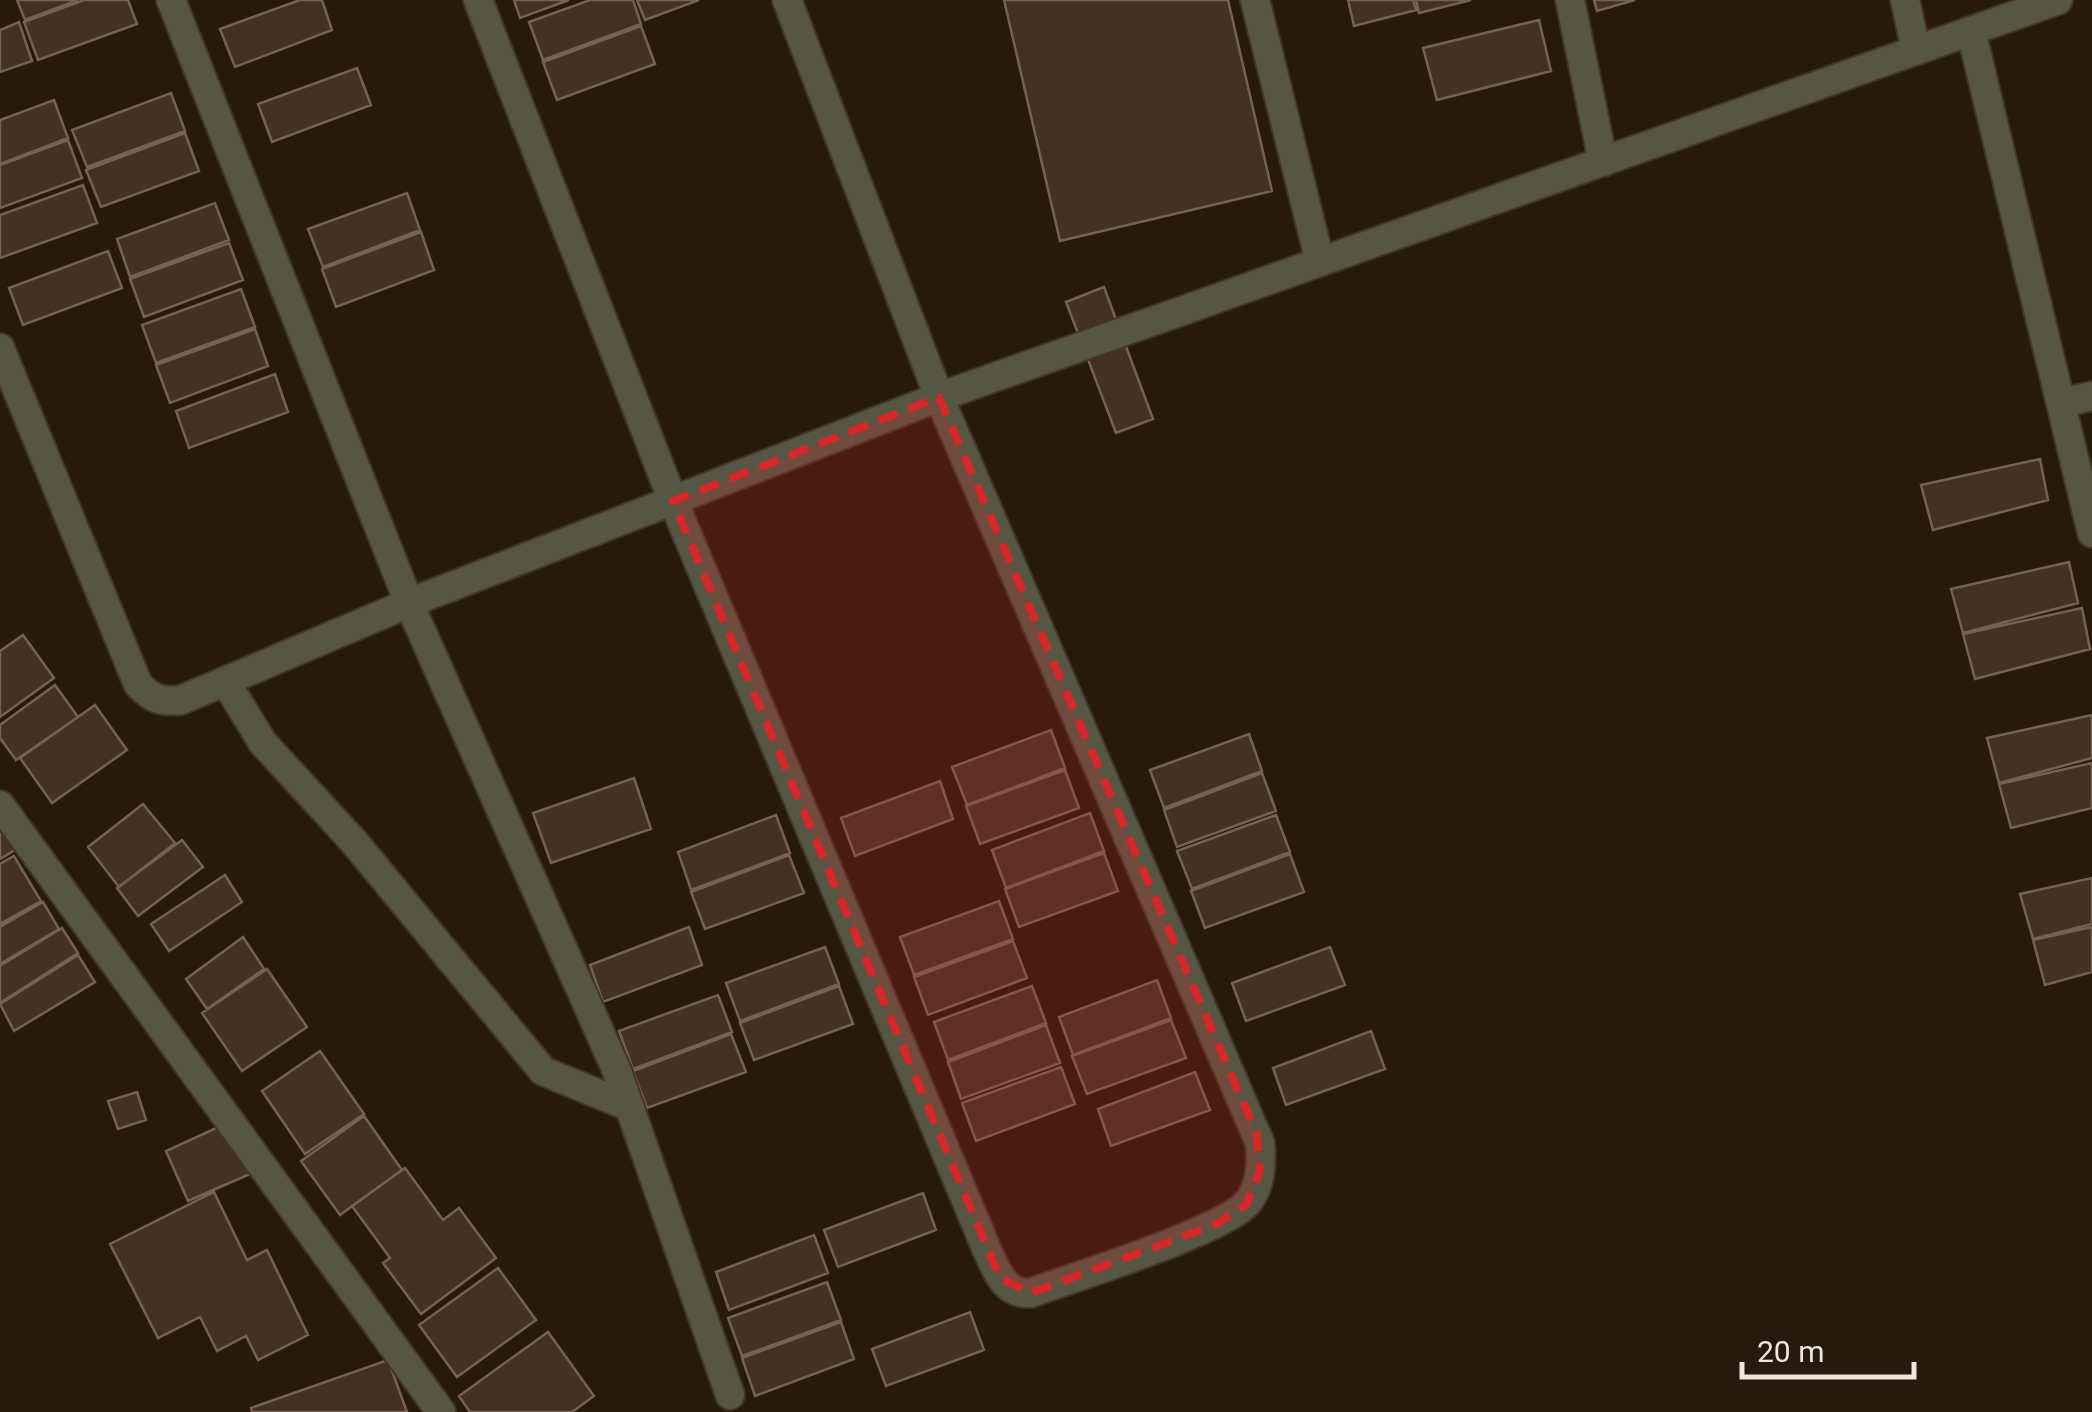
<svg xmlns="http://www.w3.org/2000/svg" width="2092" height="1412" font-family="Roboto,sans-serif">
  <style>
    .building { fill: #433126; stroke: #756155; stroke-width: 2.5 }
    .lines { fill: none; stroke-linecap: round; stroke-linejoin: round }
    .minor-casing { stroke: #433628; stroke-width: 32 }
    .minor { stroke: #555643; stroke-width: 28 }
    .marked { fill: #d62828; fill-opacity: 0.2; stroke: #d62828; stroke-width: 8; stroke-dasharray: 20 12; stroke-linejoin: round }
  </style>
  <rect width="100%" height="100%" fill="#27190b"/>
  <path class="building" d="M17,0H78L25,20Z
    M84,0H128L137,24L38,60L24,22Z
    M300,0H322L332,30L235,67L220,29Z
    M514,0H569L520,18Z
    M590,0H633L641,24L543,60L529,22Z
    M637,0H699L645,20Z
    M1004,0H1228L1272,191L1060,241Z
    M1348,0H1413L1416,10L1354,26Z
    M1416,0H1471L1419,13Z
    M1594,0H1635L1597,11Z
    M1539,20L1551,71L1437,100L1423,48Z
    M19,22L32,61L0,72V30Z
    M641,26L655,64L557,100L543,62Z
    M357,68L371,105L272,142L258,104Z
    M171,93L185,131L87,167L72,130Z
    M54,100L68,138L0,164V120Z
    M185,133L199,171L101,207L86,170Z
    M68,140L82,178L0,208V165Z
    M83,185L97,223L0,258V215Z
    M407,193L420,230L323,267L308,229Z
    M215,203L229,240L130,277L117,239Z
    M421,232L434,270L336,307L322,269Z
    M229,243L243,280L144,317L130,279Z
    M108,251L122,288L23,325L9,288Z
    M1104,287L1153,419L1116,433L1066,302Z
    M241,289L255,327L156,363L142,325Z
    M255,329L268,366L170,403L156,365Z
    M275,374L288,412L189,448L176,411Z
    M2040,459L2048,500L1933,530L1921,485Z
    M2069,562L2078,603L1963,633L1951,589Z
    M2082,608L2090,649L1975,679L1963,634Z
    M23,635L54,678L0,717V651Z
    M55,685L78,717L16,760L0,738V725Z
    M95,705L127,750L52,803L20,758Z
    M2092,715V758L1999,783L1987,738Z
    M1051,730L1065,768L967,805L952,767Z
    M1249,734L1262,771L1164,808L1150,770Z
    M2092,763V808L2011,828L1999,784Z
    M1065,770L1079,808L980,844L966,806Z
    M1262,773L1276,811L1177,847L1164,810Z
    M634,778L651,829L551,863L533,813Z
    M940,781L953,819L855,856L841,818Z
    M143,804L175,843L119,887L88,847Z
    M1090,813L1104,851L1006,888L992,850Z
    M776,815L790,853L691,890L678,852Z
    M1276,815L1290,852L1192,889L1177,851Z
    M0,825L15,850L0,859Z
    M182,840L203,867L138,916L117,888Z
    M1104,853L1118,891L1019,927L1005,889Z
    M1290,854L1304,892L1205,928L1191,891Z
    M789,855L804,893L705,929L691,892Z
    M14,856L41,901L0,924V864Z
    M225,875L242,902L169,951L151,924Z
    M2092,878V924L2033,939L2020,894Z
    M999,901L1013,939L914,975L900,937Z
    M43,902L59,929L0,964V927Z
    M689,927L702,965L603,1002L590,965Z
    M2092,927V972L2045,985L2033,940Z
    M62,928L78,953L0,1003V966Z
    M243,937L264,969L207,1009L186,979Z
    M1013,941L1027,978L928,1015L914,977Z
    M825,947L839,984L740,1021L726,983Z
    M1330,947L1345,985L1246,1021L1232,983Z
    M78,955L95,982L14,1031L0,1004Z
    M267,969L307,1027L242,1071L202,1013Z
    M1157,980L1171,1018L1073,1055L1059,1017Z
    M839,986L853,1024L754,1060L740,1023Z
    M1032,986L1046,1023L948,1060L934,1022Z
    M718,995L732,1032L633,1069L619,1031Z
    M1171,1020L1186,1058L1087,1094L1072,1056Z
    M1046,1025L1060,1063L961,1099L948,1062Z
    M1371,1031L1385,1069L1286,1105L1273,1068Z
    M731,1034L746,1072L647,1108L633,1071Z
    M320,1051L364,1114L305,1154L262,1091Z
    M1061,1067L1075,1104L976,1141L962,1103Z
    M1195,1072L1210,1110L1111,1146L1098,1109Z
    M137,1092L146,1120L118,1129L108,1101Z
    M364,1116L402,1170L340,1215L301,1161Z
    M227,1123L250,1174L188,1201L166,1151Z
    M405,1168L443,1220L459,1208L496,1258L421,1314L383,1263L390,1258L352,1206Z
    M214,1192L247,1260L267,1250L308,1335L258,1360L246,1336L217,1351L200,1317L158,1338L110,1244Z
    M923,1193L936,1230L838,1267L824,1230Z
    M814,1235L828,1273L729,1310L716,1272Z
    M498,1268L536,1320L457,1377L419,1325Z
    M827,1282L841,1320L742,1356L728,1318Z
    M970,1312L984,1350L886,1386L872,1349Z
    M841,1322L854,1359L755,1396L742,1358Z
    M548,1332L594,1396L572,1412H470L459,1396Z
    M388,1360L407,1412H252L251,1408Z"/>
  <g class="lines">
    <defs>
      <path id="minor" d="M171,0L409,603L617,1071L730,1395
        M478,0L673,501L987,1250C997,1271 1004,1295 1031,1293C1074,1277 1223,1231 1247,1203C1261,1187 1262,1163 1260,1143L939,397L787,0
        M1255,0L1320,262
        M1570,0L1603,162
        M1905,0L1916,50
        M1971,31L2092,533
        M0,348L138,684C152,699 161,702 181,700L409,603L939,397L2058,0
        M2061,403L2092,396
        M225,681L263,743L355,843L543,1071L630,1107
        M0,805L441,1412"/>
    </defs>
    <use href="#minor" class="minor-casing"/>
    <use href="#minor" class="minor"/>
  </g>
  <path class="marked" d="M939,397L1257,1134L1260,1171L1247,1204L1217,1224L1031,1293L1000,1278L673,501Z"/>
  <path d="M1742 1362v15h172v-15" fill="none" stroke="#efe6dc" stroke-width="5"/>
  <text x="1757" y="1362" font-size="30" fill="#efe6dc" stroke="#27190b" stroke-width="8" paint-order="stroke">20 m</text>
</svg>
